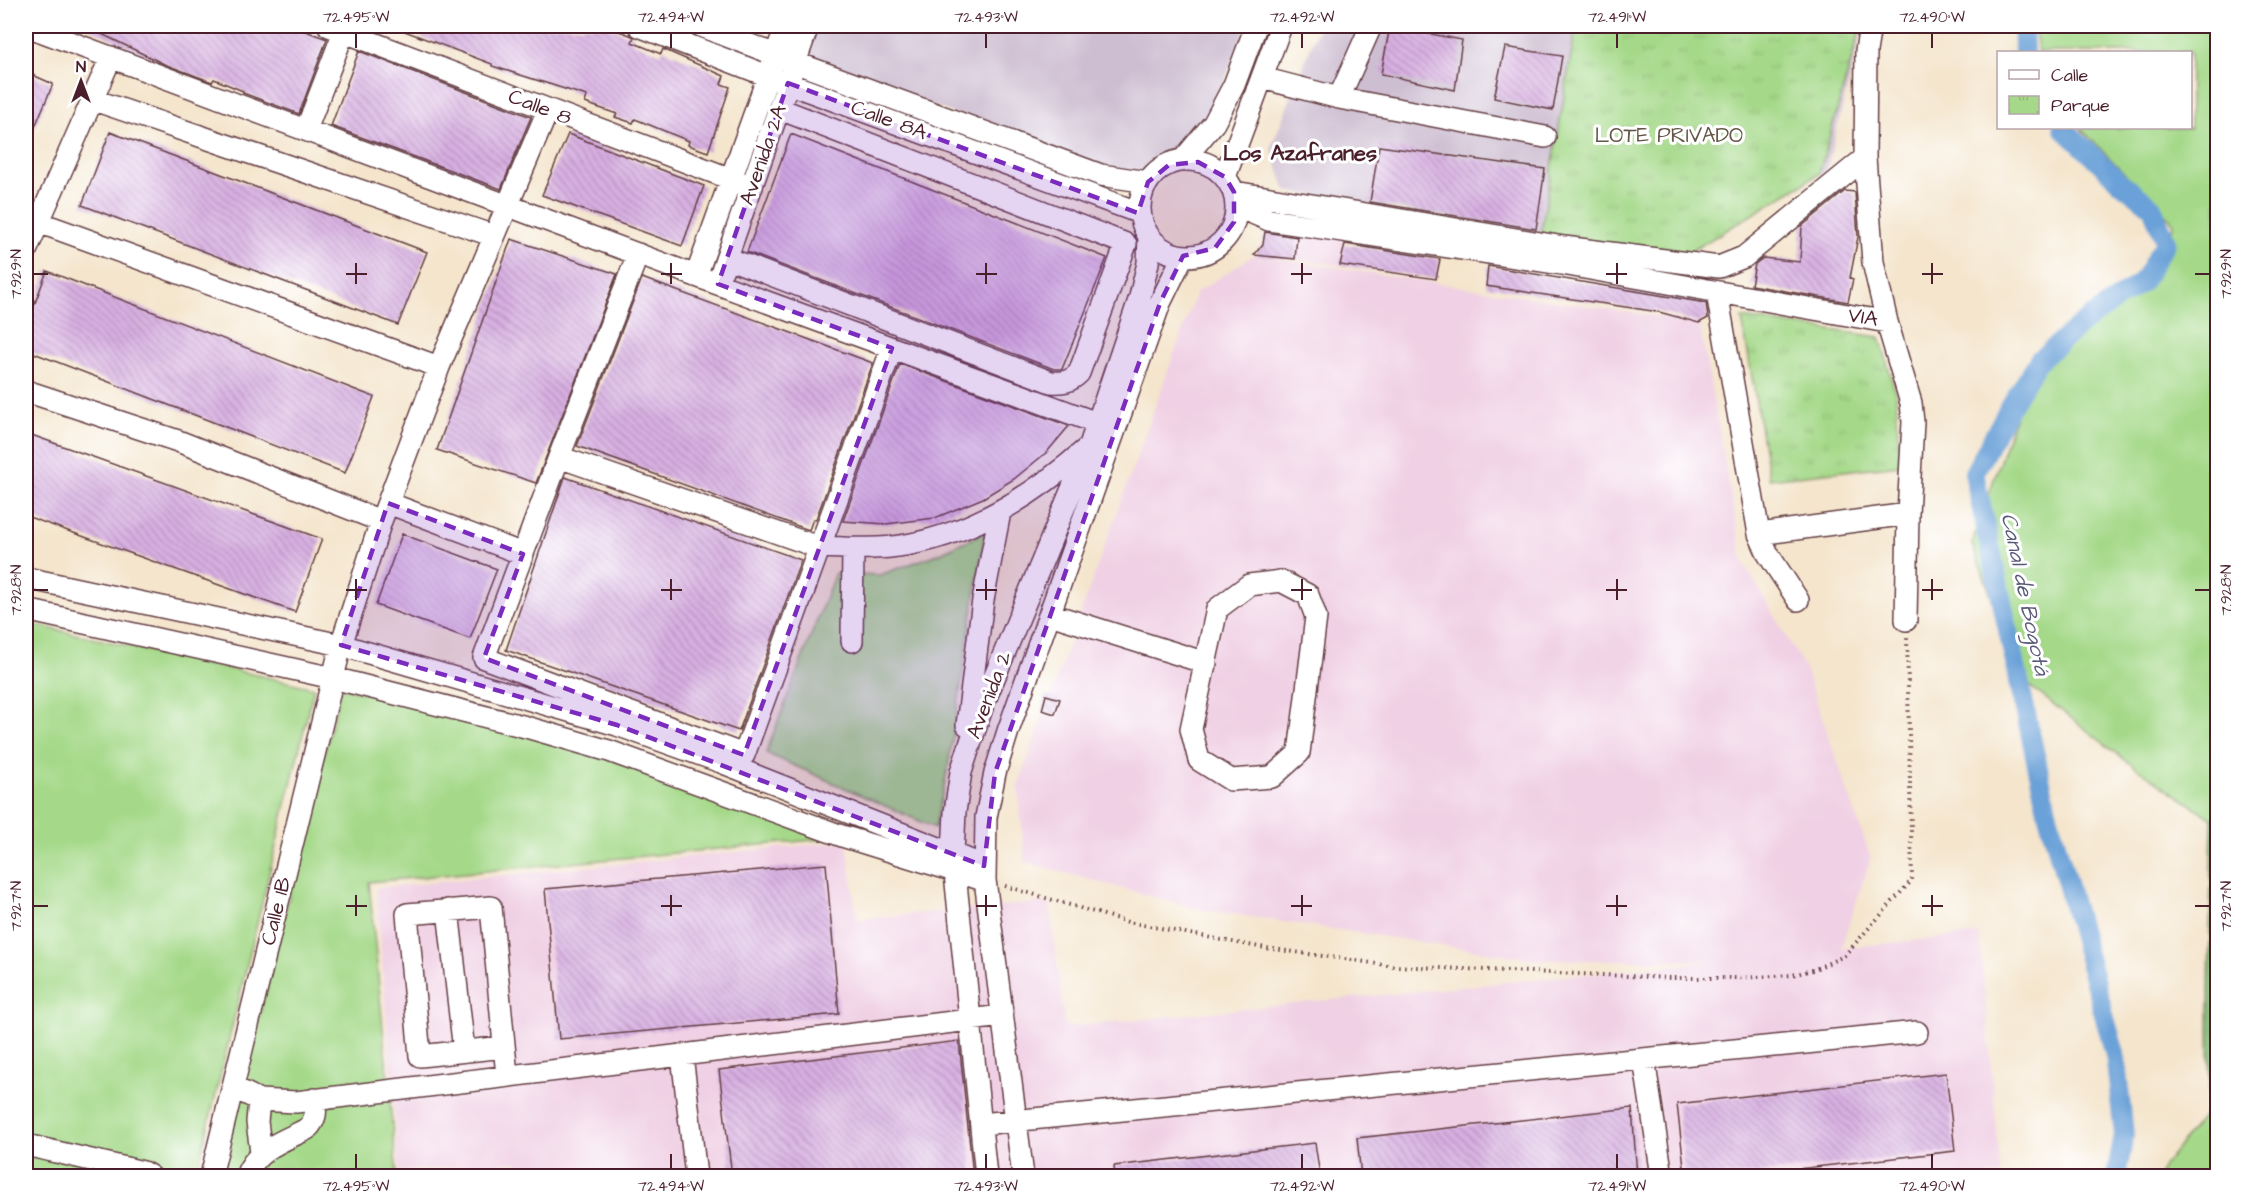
<svg xmlns="http://www.w3.org/2000/svg" width="2243" height="1202" font-family="'Architects Daughter',sans-serif">
  <style>
    .built { fill: #f0d0e4 }
    .industrial { fill: #cebed1 }
    .green { fill: #a5d989; stroke: #787c5a; stroke-width: 1.5 }
    .forest { fill: url(#forest-firs); stroke: #676c50; stroke-width: 1.5 }
    .park { fill: url(#park-tufts); stroke: #787c5a; stroke-width: 1.5 }
    .lines { fill: none; stroke-linecap: round; stroke-linejoin: round }
    .canal { stroke: #6ba1d8; stroke-width: 20 }
    .building { fill: url(#building-back-hatch) }
    .minor-casing { stroke: #643d43; stroke-width: 24 }
    .path { stroke: #643d43; stroke-width: 4; stroke-dasharray: 1.5 4.5; stroke-linecap: butt }
    .minor { stroke: #fff; stroke-width: 21 }
    .marked { fill: #7b2cbf; fill-opacity: 0.2; stroke: #7b2cbf; stroke-width: 4.5; stroke-dasharray: 12 8; stroke-linejoin: round }
    .ticks { fill: none; stroke: #4a1f2b; stroke-width: 2 }
    .labels { text-anchor: middle; dominant-baseline: central; stroke-width: 6; stroke-linejoin: round; paint-order: stroke }
    .street-label { font-size: 21px; fill: #4a1f2b; stroke: #fff }
    .park-label { font-size: 21px; fill: #655747; stroke: #fff }
    .neighbourhood-label { font-size: 22px; font-weight: bold; fill: #4a1f2b; stroke: #fff }
    .water-label { font-size: 22px; font-style: italic; fill: #595a79; stroke: #fff }
    .neatline { fill: none; stroke: #4a1f2b; stroke-width: 2 }
    .ticks-label { font-size: 15px; text-anchor: middle; fill: #4a1f2b }
  </style>
  <defs>
    <pattern id="forest-firs" width="22" height="20" patternUnits="userSpaceOnUse" patternTransform="scale(1.5)"><rect width="22" height="20" fill="#84b975"/><path d="M5 1l3.5 6h-7zM16 11l3.5 6h-7z" fill="#6e9660"/></pattern>
    <pattern id="park-tufts" width="24" height="20" patternUnits="userSpaceOnUse" patternTransform="scale(1.5)"><rect width="24" height="20" fill="#a5d989"/><path d="M3 7l-1-3M5 7V3M7 7l1-3M15 17l-1-3M17 17v-4M19 17l1-3" fill="none" stroke="#90ba76"/></pattern>
    <pattern id="building-back-hatch" width="6" height="6" patternUnits="userSpaceOnUse" patternTransform="scale(1.5)"><rect width="6" height="6" fill="#d8b0e2"/><path d="M-1 5l2 2M0 0l6 6M5-1l2 2" fill="none" stroke="#b18fb7"/></pattern>
  </defs>
  <rect width="100%" height="100%" fill="#fff"/>
  <filter id="ink" filterUnits="userSpaceOnUse"><feTurbulence type="fractalNoise" baseFrequency=".0167" numOctaves="2"/><feDisplacementMap in="SourceGraphic" scale="12" xChannelSelector="R" yChannelSelector="G"/><feConvolveMatrix kernelMatrix="1 2 1 2 8 2 1 2 1" color-interpolation-filters="sRGB"/></filter>
  <filter id="wash" filterUnits="userSpaceOnUse"><feTurbulence type="fractalNoise" baseFrequency=".008" numOctaves="4" result="noise"/><feDisplacementMap in="SourceGraphic" scale="24" xChannelSelector="R" yChannelSelector="G"/><feGaussianBlur stdDeviation="1.35" result="paint"/><feColorMatrix in="noise" values="0 0 0 0 0 0 0 0 0 0 0 0 0 0 0 0 0 1.4 0 .05"/><feComposite in="paint" operator="in"/></filter>
  <g filter="url(#wash)">
    <rect width="100%" height="100%" fill="#f4e5cc"/>
    <path class="built" d="M1298,229L1346,236L1340,265L1295,259Z
      M1254,255L1699,323L1743,561L1805,669L1871,858L1841,948L1979,934L2001,1176H519L517,1162L399,1172L376,888L847,841L857,919L1049,902L1065,1027L1715,961L1540,960L1198,909L1025,862L1018,786L1196,293Z"/>
    <path class="industrial" d="M813,26H1246L1212,114L1172,163L1140,172L1102,168L801,57Z
      M1319,26H1863L1826,171L1682,257L1286,191L1271,148Z"/>
    <path class="green" d="M2035,26H2217V822L2125,760L2022,680L1972,544L2029,375L2160,270L2174,223L2080,128H2190V52H2038Z
      M985,532L948,767L935,828L766,753L835,573L880,575L938,554Z
      M26,623L314,688L196,1176H26Z
      M341,687L561,740L824,839L369,882L397,1176H220Z
      M2217,1099V1176H2159L2165,1164Z"/>
    <path class="forest" d="M2212,818H2218L2217,1176H2210L2209,990Z"/>
    <path class="park" d="M1576,26H1861L1819,174L1682,257L1541,233Z
      M1742,318L1880,337L1896,395L1900,465L1769,479Z"/>
    <g class="lines">
      <path class="canal" d="M2023,26L2024,52
        M2063,128L2121,183L2152,207L2166,242L2142,282L2083,323L2039,360L2009,408L1974,473L2048,815L2115,1054L2124,1135L2116,1176"/>
    </g>
    <g id="blocks">
      <path class="building" d="M85,26H292L327,39L299,114L243,93V91L214,79L212,82L164,64Z
        M394,26H605L630,35L634,37L632,42L661,54L663,49L724,76L721,84L730,87L708,152L688,145L689,141L635,119L633,123L615,117L617,114L585,103L587,96L492,66V64L394,27Z
        M1390,26L1462,40L1455,90L1381,74Z
        M1505,47L1562,56L1553,110L1494,98Z
        M359,51L531,117L501,189L331,126Z
        M26,72L53,84L26,148Z
        M110,132L427,252L398,325L82,205Z
        M568,134L704,186L682,246L542,195Z
        M791,134L1107,258L1062,369H1054L747,252Z
        M1379,146L1545,169L1536,229L1370,202Z
        M1845,191L1855,192L1858,237L1850,278L1853,279L1848,302L1751,285L1755,264L1763,258L1800,262L1802,226Z
        M1265,232L1297,237L1295,259L1254,255L1263,244Z
        M511,239L617,274L536,483L437,450Z
        M1345,244L1440,259L1436,279L1340,265Z
        M1488,266L1706,303L1708,318L1699,323L1659,312L1486,286Z
        M47,271L374,397L345,473L26,350V327Z
        M642,278L873,363L816,519H813L809,530L577,446Z
        M900,364L1069,426L1047,452L1014,479L983,498L935,518L886,524L843,521Z
        M26,433L322,539L295,612L26,516Z
        M565,477L801,560L739,731L506,650Z
        M402,534L497,569L470,639L376,605Z
        M1046,695L1060,699L1055,714L1042,710Z
        M826,864L839,1014L559,1039L545,889Z
        M959,1041L973,1176H732L719,1070Z
        M1946,1073L1955,1151L1735,1176H1685L1677,1104Z
        M1632,1108L1637,1176H1361L1357,1138Z
        M1315,1143L1320,1176H1115L1114,1166Z"/>
    </g>
  </g>
  <g filter="url(#ink)">
    <use href="#blocks" fill-opacity="0" stroke="#643d43" stroke-width="1.5"/>
    <g class="lines">
      <defs>
        <path id="minor" d="M27,26L696,276L1097,423
          M329,26L752,187
          M639,26L768,76L1140,213
          M701,26L794,62L1101,175L1148,182
          M1870,26L1866,51L1865,158L1873,262L1887,322L1911,403L1913,422L1908,514L1906,620
          M1262,78L1339,98L1545,137
          M1339,98L1371,26
          M91,99L494,236
          M306,130L346,26
          M1140 208a48 48 0 1 1 96 0a48 48 0 1 1-96 0Z
          M1182,161L1214,123L1234,85L1256,26
          M1225,177L1281,26
          M1234,192L1564,247L1719,267L1744,257L1865,158
          M1236,206L1269,220L1562,264
          M38,222L439,367
          M1564,247L1562,264L1887,322
          M26,251L111,57
          M638,254L559,457L484,658L744,755L892,348
          M727,258L1051,382C1063,383 1070,382 1079,373L1126,244L780,109
          M722,271L808,26
          M696,276L786,26
          M1717,293L1759,534L1768,554L1798,600
          M26,391L178,441L381,521
          M559,457L818,547C847,548 877,550 906,545C975,533 1035,494 1086,449
          M388,503L523,554
          M1759,534L1908,514
          M26,578L341,645L617,725L721,762L984,866
          M1281,581L1308,595L1316,617L1299,753L1272,777L1231,780L1199,760L1191,729L1217,609L1249,585Z
          M26,610L333,678L526,727L609,751L842,836L977,878
          M1050,614L1206,663
          M852,641L853,549
          M967,725L983,600L1000,512
          M448,910L464,1051
          M504,1047L420,1056L407,914L491,907L507,1076
          M682,1055L696,1176
          M1644,1059L1662,1176
          M233,1087L259,1100L296,1102L1002,1016
          M259,1100L257,1122L261,1152
          M981,1124L1917,1032
          M26,1145L143,1172L150,1176
          M211,1176L341,645L381,521L439,367L548,110
          M246,1176C256,1149 283,1141 307,1129C316,1120 317,1112 314,1099
          M986,1176L953,854L955,812L961,772L983,705L1090,445L1140,297L1148,263L1149,236
          M1023,1176L985,880L986,817L995,773L1008,731L1160,303L1183,256"/>
      </defs>
      <use href="#minor" class="minor-casing"/>
      <path class="path" d="M1005,886L1128,922L1259,947L1394,966L1671,978H1739L1792,975L1813,970L1844,956L1912,880L1907,637"/>
      <use href="#minor" class="minor"/>
    </g>
  </g>
  <path class="marked" d="M788,83L1138,213L1148,182L1169,165L1198,162L1225,177L1234,192V222L1215,248L1183,256L1160,303L995,773L984,866L617,725L341,645L388,503L523,554L484,658L744,755L892,348L718,284Z"/>
  <path class="ticks" d="M356,33V48M671,33V48M986,33V48M1302,33V48M1617,33V48M1932,33V48M356,263V284M671,263V284M986,263V284M1302,263V284M1617,263V284M1932,263V284M33,274H48M346,274H367M661,274H682M976,274H997M1291,274H1312M1606,274H1627M1922,274H1943M2195,274H2210M356,579V600M671,579V600M986,579V600M1302,579V600M1617,579V600M1932,579V600M33,590H48M346,590H367M661,590H682M976,590H997M1291,590H1312M1606,590H1627M1922,590H1943M2195,590H2210M356,895V916M671,895V916M986,895V916M1302,895V916M1617,895V916M1932,895V916M33,906H48M346,906H367M661,906H682M976,906H997M1291,906H1312M1606,906H1627M1922,906H1943M2195,906H2210M356,1154V1169M671,1154V1169M986,1154V1169M1302,1154V1169M1617,1154V1169M1932,1154V1169"/>
  <g class="labels">
    <g class="street-label">
      <text transform="translate(540 107) rotate(21)">Calle 8</text>
      <text transform="translate(889 120) rotate(20)">Calle 8A</text>
      <text transform="translate(763 155) rotate(-71)">Avenida 2A</text>
      <text transform="translate(1863 317) rotate(9)">VIA</text>
      <text transform="translate(989 695) rotate(-69)">Avenida 2</text>
      <text transform="translate(276 911) rotate(-76)">Calle 1B</text>
    </g>
    <g class="park-label">
      <text x="1669" y="135">LOTE PRIVADO</text>
    </g>
    <g class="neighbourhood-label">
      <text x="1300" y="153">Los Azafranes</text>
    </g>
    <g class="water-label">
      <text transform="translate(2025 594) rotate(78)">Canal de Bogotá</text>
    </g>
  </g>
  <rect width="2243" height="1202" fill="none" stroke="#fff" stroke-width="66"/>
  <rect x="1997" y="51" width="195" height="78" fill="#ffffff" stroke="#b7a5aa" stroke-width="1.5"/>
  <rect x="2009" y="70" width="30" height="9" fill="#ffffff" stroke="#b7a5aa" stroke-width="1.5"/>
  <text x="2051" y="81" font-size="18" fill="#4a1f2b">Calle</text>
  <rect x="2009" y="96" width="30" height="18" fill="url(#park-tufts)" stroke="#b7a5aa" stroke-width="1.5"/>
  <text x="2051" y="111" font-size="18" fill="#4a1f2b">Parque</text>
  <g transform="translate(81 81)" stroke="#ffffff" stroke-width="4.5" paint-order="stroke">
  <path d="M0-4.5L10 22L0 15L-10 22Z" fill="#4a1f2b"/>
  <text y="-9" font-size="16" font-weight="bold" text-anchor="middle" fill="#4a1f2b">N</text>
  </g>
  <rect x="33" y="33" width="2177" height="1136" class="neatline"/>
  <g class="ticks-label">
    <text x="356" y="22">72.495°W</text>
    <text x="671" y="22">72.494°W</text>
    <text x="986" y="22">72.493°W</text>
    <text x="1302" y="22">72.492°W</text>
    <text x="1617" y="22">72.491°W</text>
    <text x="1932" y="22">72.490°W</text>
    <text transform="translate(16 274) rotate(-90)" y="5">7.929°N</text>
    <text transform="translate(2226 274) rotate(-90)" y="5">7.929°N</text>
    <text transform="translate(16 590) rotate(-90)" y="5">7.928°N</text>
    <text transform="translate(2226 590) rotate(-90)" y="5">7.928°N</text>
    <text transform="translate(16 906) rotate(-90)" y="5">7.927°N</text>
    <text transform="translate(2226 906) rotate(-90)" y="5">7.927°N</text>
    <text x="356" y="1191">72.495°W</text>
    <text x="671" y="1191">72.494°W</text>
    <text x="986" y="1191">72.493°W</text>
    <text x="1302" y="1191">72.492°W</text>
    <text x="1617" y="1191">72.491°W</text>
    <text x="1932" y="1191">72.490°W</text>
  </g>
</svg>
